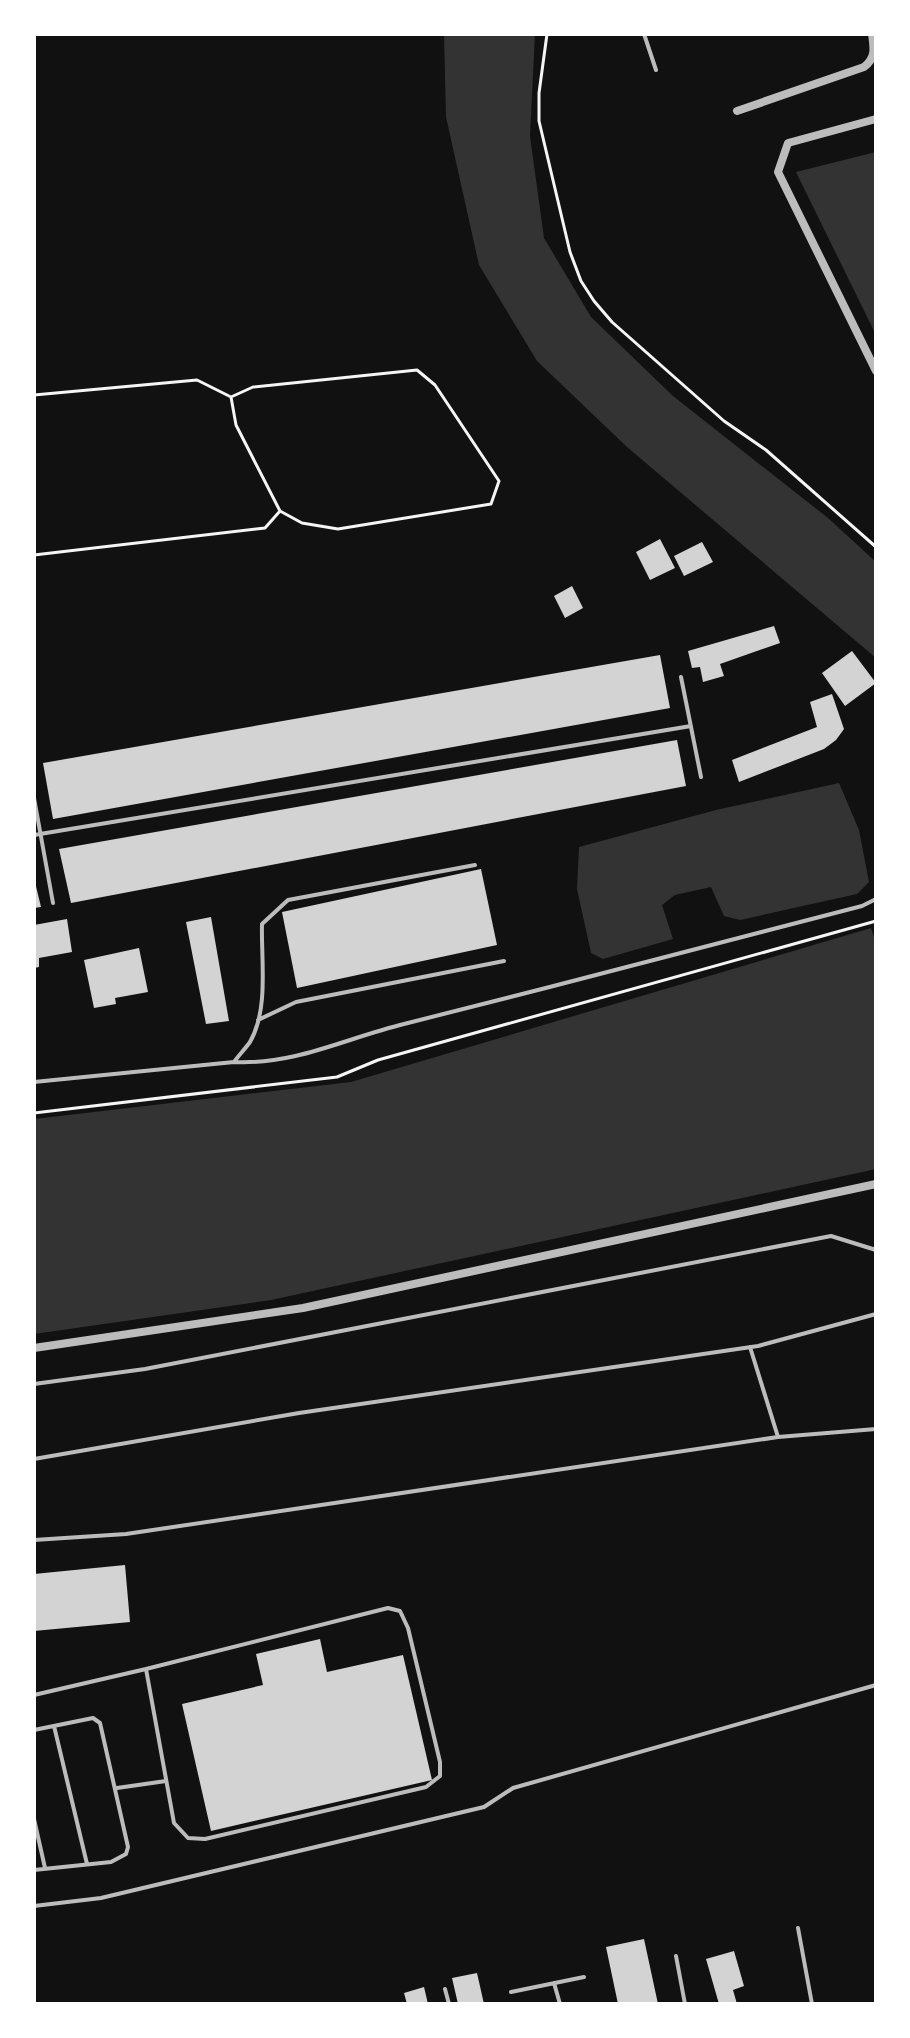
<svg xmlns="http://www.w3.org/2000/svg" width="910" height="2038" font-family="Inter,sans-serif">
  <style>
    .water { fill: #333 }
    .building { fill: #d3d3d3 }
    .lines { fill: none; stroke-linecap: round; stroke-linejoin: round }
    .path { stroke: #f5f5f5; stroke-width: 3 }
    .service { stroke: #bcbcbc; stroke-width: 4 }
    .minor { stroke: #bcbcbc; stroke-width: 8 }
  </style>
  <rect width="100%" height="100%" fill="#111"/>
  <path class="water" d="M444,34H535L530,136L544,238L591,317L673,396L828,518L876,562V658L627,447L537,361L479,265L446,117Z
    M876,152V335L796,172Z
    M839,783L859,830L869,882L857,894L740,920L724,916L711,887L675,895L662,905L673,939L603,959L591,953L577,889L579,847L716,810Z
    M871,928L876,943V1169L271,1300L34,1334V1119L351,1082Z"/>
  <path class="building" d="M660,539L675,568L650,580L636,552Z
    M702,542L713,562L684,576L674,556Z
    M572,586L583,608L565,618L554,596Z
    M774,626L780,643L720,664L724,676L703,682L700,667L692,668L688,651Z
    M852,651L876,683L845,706L822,673Z
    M660,655L670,708L53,819L43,763Z
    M832,694L844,729L836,740L824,749L739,782L732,760L817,727L810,702Z
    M677,740L686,786L71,903L59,849Z
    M481,869L497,945L297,988L282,912Z
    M34,878L41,907L34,908Z
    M211,917L229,1021L206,1024L186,922Z
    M67,919L72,952L39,958V967L34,968V925Z
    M139,948L148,992L115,998L116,1004L94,1008L84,960Z
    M125,1565L130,1622L34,1631V1574Z
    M320,1639L327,1672L403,1655L432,1780L211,1831L182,1704L263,1685L256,1654Z
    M644,1939L658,2004H618L606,1947Z
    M734,1951L744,1986L733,1990L737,2004H719L706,1959Z
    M477,1973L484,2004H458L452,1978Z
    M424,1987L428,2004H407L404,1993Z"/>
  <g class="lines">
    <path class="path" d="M547,34L539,93V121L570,252L581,281L594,301L612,322L724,421L766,450L876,547
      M417,370L435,385L499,481L491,504L338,529L302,523L280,511L236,425L231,397L253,387Z
      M34,395L197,380L231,397
      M34,555L265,528L280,511
      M34,1113L337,1077L378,1060L876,921"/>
    <path class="service" d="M644,34L656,70
      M681,677L701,777
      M34,798L53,903
      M34,835L691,726
      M258,1020L296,1002L504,961
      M234,1062C239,1055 245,1049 250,1042C269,1009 261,960 262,924L288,900L475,865
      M34,1082L234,1062C296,1065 346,1038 404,1024C557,986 709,945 862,906L876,899
      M750,1347L778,1437
      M34,1384L145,1369L831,1236L876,1250
      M34,1459L299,1413L758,1346L876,1314
      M34,1540L126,1534L778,1437L876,1429
      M34,1695L146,1669L174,1823L188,1838L205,1839L426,1787L440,1776V1762L408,1628L400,1611L388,1608L146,1669
      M54,1726L87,1864
      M34,1730L93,1718L100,1723L128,1847L126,1854L111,1862L34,1870
      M117,1788L166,1781
      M34,1819L45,1868
      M34,1906L101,1898L484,1807L513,1788L876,1685
      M798,1928L812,2004
      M676,1956L685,2004
      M554,1983L560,2004
      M445,1989L449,2004
      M511,1992L584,1977"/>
    <path class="minor" d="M737,111L864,67C876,58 874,48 872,34
      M876,119L788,143L778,172L876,371
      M34,1348L303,1308L876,1184"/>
  </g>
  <rect width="910" height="2038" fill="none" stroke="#ffffff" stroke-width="72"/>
</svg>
